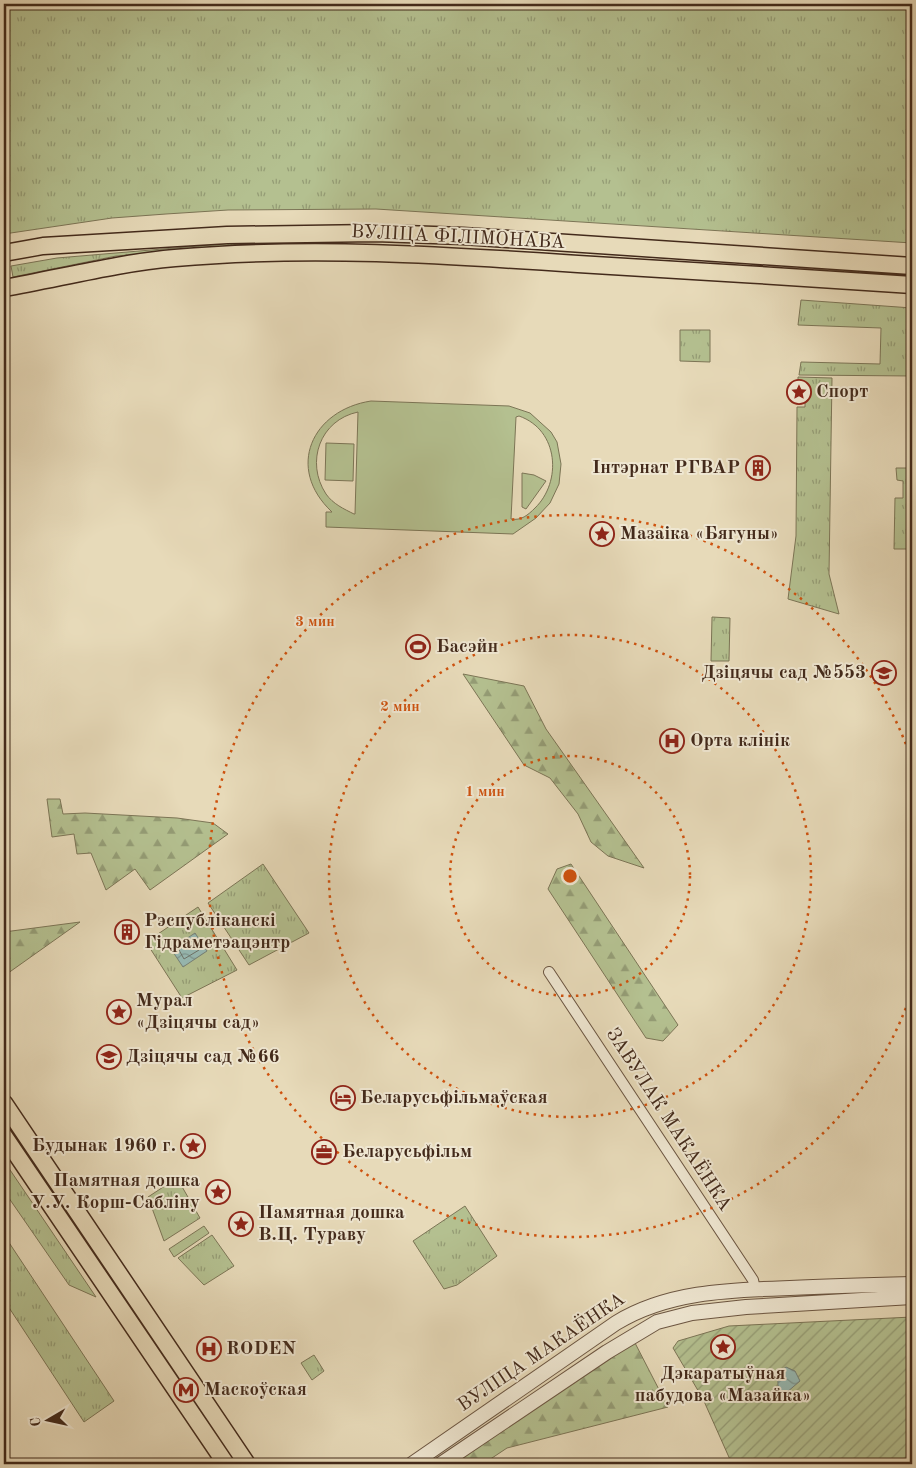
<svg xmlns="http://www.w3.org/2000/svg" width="916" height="1468" font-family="'Old Standard TT',serif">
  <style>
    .grass { fill: url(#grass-tufts); stroke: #7c7556 }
    .forest { fill: url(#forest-firs); stroke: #7c7556 }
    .garden { fill: url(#garden-furrows); stroke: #7c7556 }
    .pitch { fill: #b4c090; stroke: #7c7556; fill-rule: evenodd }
    .water { fill: url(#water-waves); stroke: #758077 }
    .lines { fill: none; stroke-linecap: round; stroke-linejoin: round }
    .shore { stroke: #6d7268; stroke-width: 1 }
    .minor-casing { stroke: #6c5642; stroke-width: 12 }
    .tertiary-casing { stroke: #6c5642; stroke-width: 16 }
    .primary-casing { stroke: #432a1b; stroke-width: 19 }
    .minor { stroke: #efe7d2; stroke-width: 10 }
    .tertiary { stroke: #efe7d2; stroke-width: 14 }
    .primary { stroke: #e7dab9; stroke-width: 16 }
    .ring { fill: none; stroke: #cf520e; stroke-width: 2.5; stroke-dasharray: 2.5 5 }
    .labels { text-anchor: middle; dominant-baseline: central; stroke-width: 4; stroke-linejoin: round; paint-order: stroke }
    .street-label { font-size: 19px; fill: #432a1b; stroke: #efe7d2 }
    .poi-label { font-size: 19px; font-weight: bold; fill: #432a1b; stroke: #efe7d2; text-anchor: start }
    .centre { fill: #cf520e; stroke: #efe7d2; stroke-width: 2.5 }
    .ring-label { font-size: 15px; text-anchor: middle; font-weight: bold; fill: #cf520e; stroke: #efe7d2; stroke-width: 4; stroke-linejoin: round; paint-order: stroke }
  </style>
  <defs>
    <pattern id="grass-tufts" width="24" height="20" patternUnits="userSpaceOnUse" patternTransform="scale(1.25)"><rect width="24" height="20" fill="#b4c090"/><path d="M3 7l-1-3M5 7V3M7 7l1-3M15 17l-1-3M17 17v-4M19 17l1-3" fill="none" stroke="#949c75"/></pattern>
    <pattern id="forest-firs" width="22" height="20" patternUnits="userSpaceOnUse" patternTransform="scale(1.25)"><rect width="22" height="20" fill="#b4c090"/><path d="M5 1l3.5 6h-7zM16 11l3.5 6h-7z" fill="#949c75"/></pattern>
    <pattern id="garden-furrows" width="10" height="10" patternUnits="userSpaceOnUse" patternTransform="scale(1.25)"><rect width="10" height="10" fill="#b4c090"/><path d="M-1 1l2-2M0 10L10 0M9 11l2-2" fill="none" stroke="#949c75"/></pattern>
    <pattern id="water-waves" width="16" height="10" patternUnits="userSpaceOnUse" patternTransform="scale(1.25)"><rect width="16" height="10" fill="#97bab4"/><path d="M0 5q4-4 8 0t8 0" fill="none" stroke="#7d9792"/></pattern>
  </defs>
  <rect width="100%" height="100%" fill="#e7dab9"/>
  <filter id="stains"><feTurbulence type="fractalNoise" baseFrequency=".004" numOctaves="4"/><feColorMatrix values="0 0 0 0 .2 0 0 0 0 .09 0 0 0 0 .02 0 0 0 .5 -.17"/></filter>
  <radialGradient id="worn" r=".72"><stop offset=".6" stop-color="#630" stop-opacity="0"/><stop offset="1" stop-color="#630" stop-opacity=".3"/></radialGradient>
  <path class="grass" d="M4,4H912V243L376,209L228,210L166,214L112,218L4,234Z
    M257,241V245L116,256L13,277L11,266L57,258Z
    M801,300L912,308V376L799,375L801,362L880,364L881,328L798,325Z
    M680,330H710V362L680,361Z
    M798,377L832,378L829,574L839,614L788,599L796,536L797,407H805V392H798Z
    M896,468H912V549H894L895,498H903V481L897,480Z
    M712,617L730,618L729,661H711Z
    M263,864L309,933L249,965L208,903Z
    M198,907L237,970L182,998L146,942Z
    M4,1161L96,1297L69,1285L4,1191Z
    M177,1178L200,1218L164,1241L148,1197Z
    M465,1206L497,1256L457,1285L444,1289L413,1241Z
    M204,1226L209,1233L174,1257L169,1249Z
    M4,1235L114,1401L84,1422L4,1300Z
    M212,1235L234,1266L204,1285L178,1258Z
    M314,1355L324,1371L312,1380L301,1363Z"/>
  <path class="forest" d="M463,674L524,686L546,729L644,868L608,856L591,842L578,814L550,778L524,765Z
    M47,799H60L63,814L85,813L177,818L213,823L228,834L150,890L135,869L106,890L91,853L77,854L74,834L52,837Z
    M571,864L678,1025L663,1041L646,1038L548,889L557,869Z
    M80,922L4,976V932Z
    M634,1341L668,1407L507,1448L483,1464H451Z"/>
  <path class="garden" d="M912,1317V1464H732L703,1399L673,1348L678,1341L729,1326Z"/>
  <path class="pitch" d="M371,401L509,406L530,413L551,432L557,442L561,464L559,484L550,503L536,518L513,534L326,527V512H332C285,468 312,410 371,401ZM358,412L355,514H354C344,509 333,504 326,494C305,462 320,420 358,412ZM519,416C559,430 562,482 535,508C528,515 521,521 511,519L516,417Z
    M326,443L354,444L353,481L325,480Z
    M522,473L534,475L546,481L526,509L522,507Z"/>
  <path class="water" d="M195,933L207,951L183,967L171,949Z
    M786,1367L795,1371L800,1381L786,1393C775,1390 778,1381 779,1372Z"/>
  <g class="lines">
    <path class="shore" d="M193,941L199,950L184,959L179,950Z"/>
    <defs>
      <path id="minor" d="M549,972L753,1280L755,1289"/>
      <path id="tertiary" d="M412,1464L616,1323C668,1291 731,1290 790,1288C831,1286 871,1285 912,1284
        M441,1464L607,1352L657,1322L692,1313L746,1307L912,1297"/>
      <path id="primary" d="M4,253L43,246L227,235L375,233L463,236L912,266
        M4,288C61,278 117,263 175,258C309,246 444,255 578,264C689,271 801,277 912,285
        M4,1103L247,1464
        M4,1136L226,1464"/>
    </defs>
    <use href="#minor" class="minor-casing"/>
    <use href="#tertiary" class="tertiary-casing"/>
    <use href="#primary" class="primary-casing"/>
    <use href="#minor" class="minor"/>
    <use href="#tertiary" class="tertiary"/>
    <use href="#primary" class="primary"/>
  </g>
  <g class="ring">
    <circle cx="570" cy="876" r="120"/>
    <circle cx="570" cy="876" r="241"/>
    <path d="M911 994A361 361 0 1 1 911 758"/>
  </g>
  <defs>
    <symbol id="sight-ring" viewBox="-11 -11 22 22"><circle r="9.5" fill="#efe7d2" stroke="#8f2418" stroke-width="1.5"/><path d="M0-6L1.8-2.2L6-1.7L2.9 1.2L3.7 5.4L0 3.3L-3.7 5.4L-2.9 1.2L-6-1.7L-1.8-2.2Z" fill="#8f2418"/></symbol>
    <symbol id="building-ring" viewBox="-11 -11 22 22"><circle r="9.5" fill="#efe7d2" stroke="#8f2418" stroke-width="1.5"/><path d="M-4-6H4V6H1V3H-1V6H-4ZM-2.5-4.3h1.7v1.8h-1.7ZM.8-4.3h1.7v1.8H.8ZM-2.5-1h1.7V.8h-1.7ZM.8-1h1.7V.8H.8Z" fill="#8f2418"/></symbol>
    <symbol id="stadium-ring" viewBox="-11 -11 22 22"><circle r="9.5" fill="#efe7d2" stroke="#8f2418" stroke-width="1.5"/><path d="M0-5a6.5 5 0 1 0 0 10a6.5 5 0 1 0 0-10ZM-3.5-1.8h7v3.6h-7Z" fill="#8f2418"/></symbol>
    <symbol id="school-ring" viewBox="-11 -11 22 22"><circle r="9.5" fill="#efe7d2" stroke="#8f2418" stroke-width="1.5"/><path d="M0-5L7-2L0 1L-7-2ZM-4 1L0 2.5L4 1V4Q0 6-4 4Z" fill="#8f2418"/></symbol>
    <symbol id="hospital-ring" viewBox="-11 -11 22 22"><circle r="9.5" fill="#efe7d2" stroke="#8f2418" stroke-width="1.5"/><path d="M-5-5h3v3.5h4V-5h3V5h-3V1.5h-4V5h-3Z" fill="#8f2418"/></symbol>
    <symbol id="hotel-ring" viewBox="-11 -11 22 22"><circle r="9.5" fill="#efe7d2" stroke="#8f2418" stroke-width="1.5"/><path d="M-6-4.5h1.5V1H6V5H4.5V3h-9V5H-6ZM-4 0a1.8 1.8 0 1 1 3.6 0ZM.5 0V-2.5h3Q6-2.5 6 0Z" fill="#8f2418"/></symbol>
    <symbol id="office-ring" viewBox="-11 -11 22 22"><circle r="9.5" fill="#efe7d2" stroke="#8f2418" stroke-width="1.5"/><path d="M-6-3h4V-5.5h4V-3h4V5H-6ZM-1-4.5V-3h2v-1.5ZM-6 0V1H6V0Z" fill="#8f2418"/></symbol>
    <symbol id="metro-ring" viewBox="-11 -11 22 22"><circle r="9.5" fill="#efe7d2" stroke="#8f2418" stroke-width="1.5"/><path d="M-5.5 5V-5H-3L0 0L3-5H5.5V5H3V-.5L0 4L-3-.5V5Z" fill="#8f2418"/></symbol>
  </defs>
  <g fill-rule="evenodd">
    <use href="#sight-ring" x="785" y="378" width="28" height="28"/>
    <use href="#building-ring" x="744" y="454" width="28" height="28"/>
    <use href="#sight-ring" x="588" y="520" width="28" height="28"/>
    <use href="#stadium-ring" x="404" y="633" width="28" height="28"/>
    <use href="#school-ring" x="870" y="659" width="28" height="28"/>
    <use href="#hospital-ring" x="658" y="727" width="28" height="28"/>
    <use href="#building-ring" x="113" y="918" width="28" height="28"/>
    <use href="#sight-ring" x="105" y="998" width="28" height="28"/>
    <use href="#school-ring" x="95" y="1043" width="28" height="28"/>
    <use href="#hotel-ring" x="329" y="1084" width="28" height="28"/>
    <use href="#sight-ring" x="179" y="1132" width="28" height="28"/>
    <use href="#office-ring" x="310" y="1138" width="28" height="28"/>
    <use href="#sight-ring" x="204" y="1178" width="28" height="28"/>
    <use href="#sight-ring" x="227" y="1210" width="28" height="28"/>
    <use href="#sight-ring" x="709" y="1333" width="28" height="28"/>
    <use href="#hospital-ring" x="195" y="1335" width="28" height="28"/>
    <use href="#metro-ring" x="172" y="1376" width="28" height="28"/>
  </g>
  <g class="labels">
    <g class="street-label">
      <text transform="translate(458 238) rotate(3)">ВУЛІЦА ФІЛІМОНАВА</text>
      <text transform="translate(668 1120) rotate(57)">ЗАВУЛАК МАКАЁНКА</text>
      <text transform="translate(542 1353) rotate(-34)">ВУЛІЦА МАКАЁНКА</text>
    </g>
    <g class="poi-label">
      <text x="816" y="392">Спорт</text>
      <text x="740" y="468" text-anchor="end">Інтэрнат РГВАР</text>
      <text x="620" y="534">Мазаіка «Бягуны»</text>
      <text x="436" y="647">Басэйн</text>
      <text x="866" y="673" text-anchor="end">Дзіцячы сад №553</text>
      <text x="690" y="741">Орта клінік</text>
      <text x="144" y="921">Рэспубліканскі<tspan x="144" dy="22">Гідраметэацэнтр</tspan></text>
      <text x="136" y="1001">Мурал<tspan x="136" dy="22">«Дзіцячы сад»</tspan></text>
      <text x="126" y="1057">Дзіцячы сад №66</text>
      <text x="360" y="1098">Беларусьфільмаўская</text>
      <text x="176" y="1146" text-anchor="end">Будынак 1960 г.</text>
      <text x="342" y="1152">Беларусьфільм</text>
      <text x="200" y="1181" text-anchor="end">Памятная дошка<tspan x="200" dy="22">У.У. Корш-Сабліну</tspan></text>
      <text x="258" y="1213">Памятная дошка<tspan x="258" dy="22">В.Ц. Тураву</tspan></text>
      <text x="226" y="1349">RODEN</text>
      <text x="723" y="1374" text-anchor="middle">Дэкаратыўная<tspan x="723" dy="22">пабудова «Мазайка»</tspan></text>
      <text x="204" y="1390">Маскоўская</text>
    </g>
  </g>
  <circle cx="570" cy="876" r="8" class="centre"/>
  <g class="ring-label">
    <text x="315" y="626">3 мин</text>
    <text x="400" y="711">2 мин</text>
    <text x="485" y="796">1 мин</text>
  </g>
  <rect width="916" height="1468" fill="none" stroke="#e7dab9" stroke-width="20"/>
  <rect x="5" y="5" width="906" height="1458" fill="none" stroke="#432a1b" stroke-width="2.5"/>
  <rect x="10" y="10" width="896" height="1448" fill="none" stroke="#432a1b"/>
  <g transform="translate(48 1420) rotate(261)" stroke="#efe7d2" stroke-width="4" paint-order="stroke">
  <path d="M0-4L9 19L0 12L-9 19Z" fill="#432a1b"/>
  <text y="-8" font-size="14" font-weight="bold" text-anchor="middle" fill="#432a1b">С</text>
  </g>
  <rect width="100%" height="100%" filter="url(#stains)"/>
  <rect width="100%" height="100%" fill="url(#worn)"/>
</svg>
